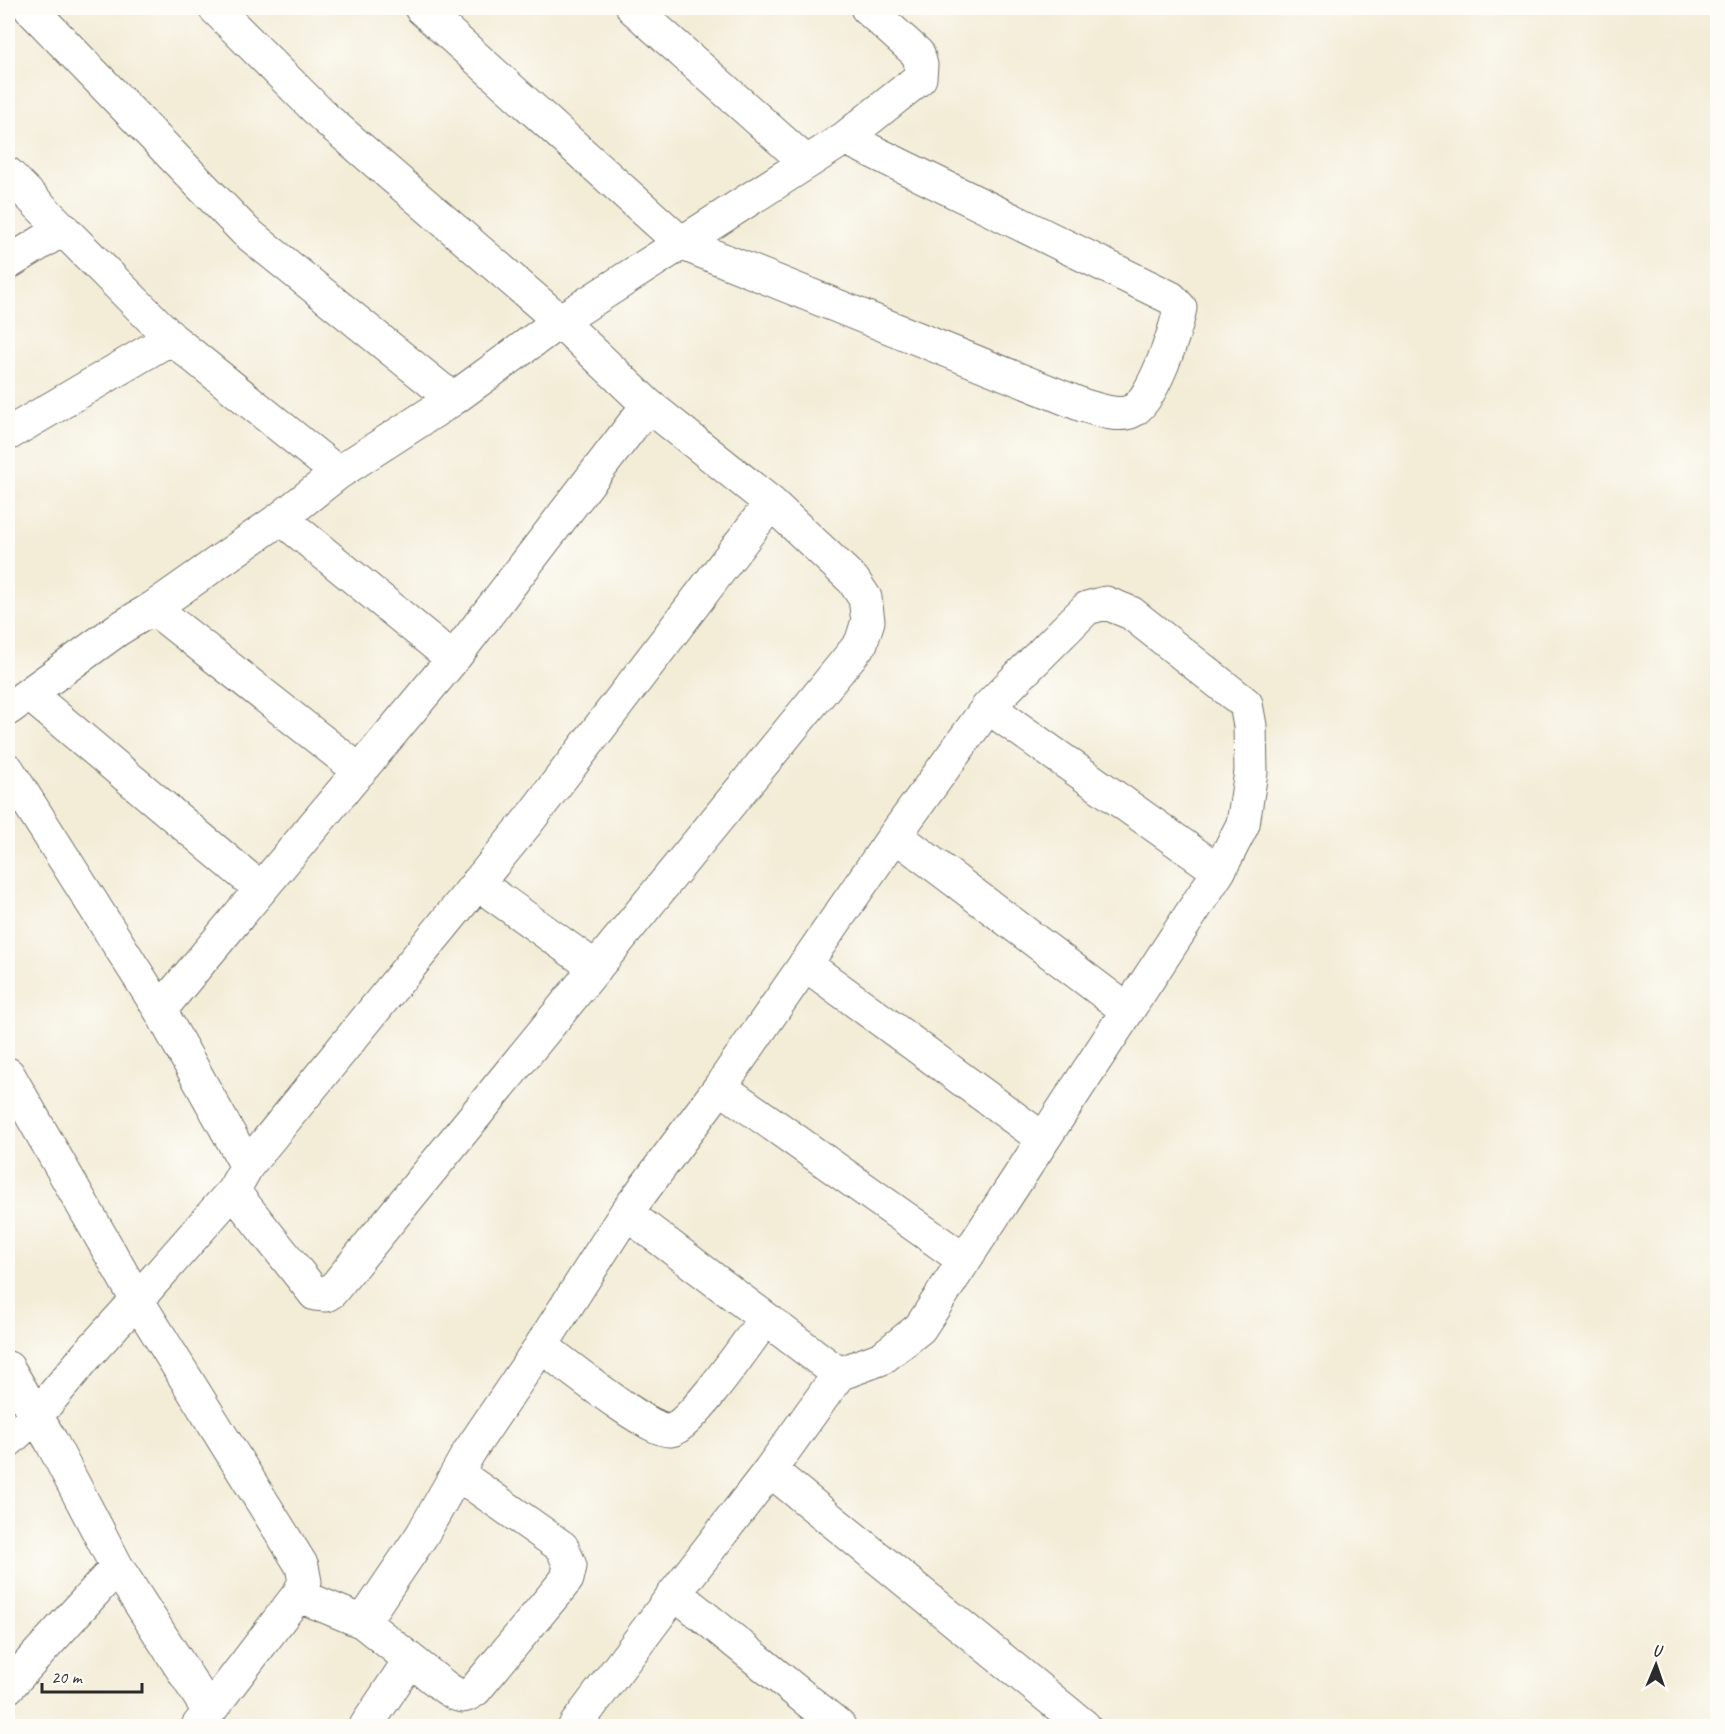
<svg xmlns="http://www.w3.org/2000/svg" width="1725" height="1734" font-family="Caveat,sans-serif">
  <style>
    .lines { fill: none; stroke-linecap: round; stroke-linejoin: round }
    .street-casing { stroke: #716f67; stroke-width: 35 }
    .street { stroke: #fff; stroke-width: 33 }
  </style>
  <rect width="100%" height="100%" fill="#fdfcf7"/>
  <filter id="ink" filterUnits="userSpaceOnUse"><feTurbulence type="fractalNoise" baseFrequency=".0167" numOctaves="2"/><feDisplacementMap in="SourceGraphic" scale="12" xChannelSelector="R" yChannelSelector="G"/><feConvolveMatrix kernelMatrix="1 2 1 2 8 2 1 2 1" color-interpolation-filters="sRGB"/></filter>
  <filter id="wash" filterUnits="userSpaceOnUse"><feTurbulence type="fractalNoise" baseFrequency=".008" numOctaves="4" result="noise"/><feDisplacementMap in="SourceGraphic" scale="24" xChannelSelector="R" yChannelSelector="G"/><feGaussianBlur stdDeviation="1.35" result="paint"/><feColorMatrix in="noise" values="0 0 0 0 0 0 0 0 0 0 0 0 0 0 0 0 0 1.4 0 .05"/><feComposite in="paint" operator="in"/></filter>
  <g filter="url(#wash)">
    <rect width="100%" height="100%" fill="#f3ecd7"/>
  </g>
  <g filter="url(#ink)">
    <g class="lines">
      <defs>
        <path id="street" d="M30,8L246,232L453,399
          M215,8L325,118L560,321L648,405L771,503L853,580L865,598L868,621L861,643L331,1292L326,1295L315,1294L233,1191
          M421,8L681,243L1082,405C1096,409 1118,418 1132,411C1153,401 1176,330 1180,308L1171,298L845,138
          M633,8L806,162
          M8,174L171,338L338,473
          M8,263L63,229
          M8,434L171,338
          M281,518L453,659
          M153,608L360,771
          M29,694L261,889
          M988,707L1219,871
          M8,709L117,630L153,608L281,518L338,473L453,399L560,321L845,138L920,78L921,65L918,54L867,8
          M8,770L160,1010L247,1166
          M895,835L1127,1010
          M477,883L596,968
          M805,964L1043,1139
          M160,1010L453,659L648,405
          M8,1074L137,1300L302,1566L305,1582L298,1595L198,1726
          M720,1087L964,1260
          M626,1213L839,1374
          M541,1346C562,1361 650,1433 671,1430C690,1427 751,1338 765,1319
          M8,1368L51,1441L117,1567L209,1711
          M8,1441L37,1415L87,1355L137,1300L233,1191L247,1166L529,820L771,503
          M675,1593L839,1726
          M298,1595L363,1622L422,1535L469,1452L541,1346L626,1213L720,1087L895,835L988,707L1087,608L1106,603L1131,613L1246,704L1250,726L1251,772L1243,824L1219,871L920,1328L882,1358L839,1374L770,1470
          M363,1622L446,1688C459,1696 462,1700 475,1690L567,1579L570,1566L562,1547L458,1474
          M8,1687L117,1567
          M366,1726L410,1660
          M575,1726L675,1593L770,1470L1084,1726"/>
      </defs>
      <use href="#street" class="street-casing"/>
      <use href="#street" class="street"/>
    </g>
  </g>
  <rect width="1725" height="1734" fill="none" stroke="#fdfcf7" stroke-width="30"/>
  <g transform="translate(1656 1665) rotate(2)" stroke="#fdfcf7" stroke-width="4.5" paint-order="stroke">
  <path d="M0-4.5L10 22L0 15L-10 22Z" fill="#2b2b2b"/>
  <text y="-9" font-size="16" font-weight="bold" text-anchor="middle" fill="#2b2b2b">U</text>
  </g>
  <path d="M42 1683v9h100v-9" fill="none" stroke="#2b2b2b" stroke-width="3"/>
  <text x="51" y="1683" font-size="18" fill="#2b2b2b" stroke="#fdfcf7" stroke-width="4.5" paint-order="stroke">20 m</text>
</svg>
